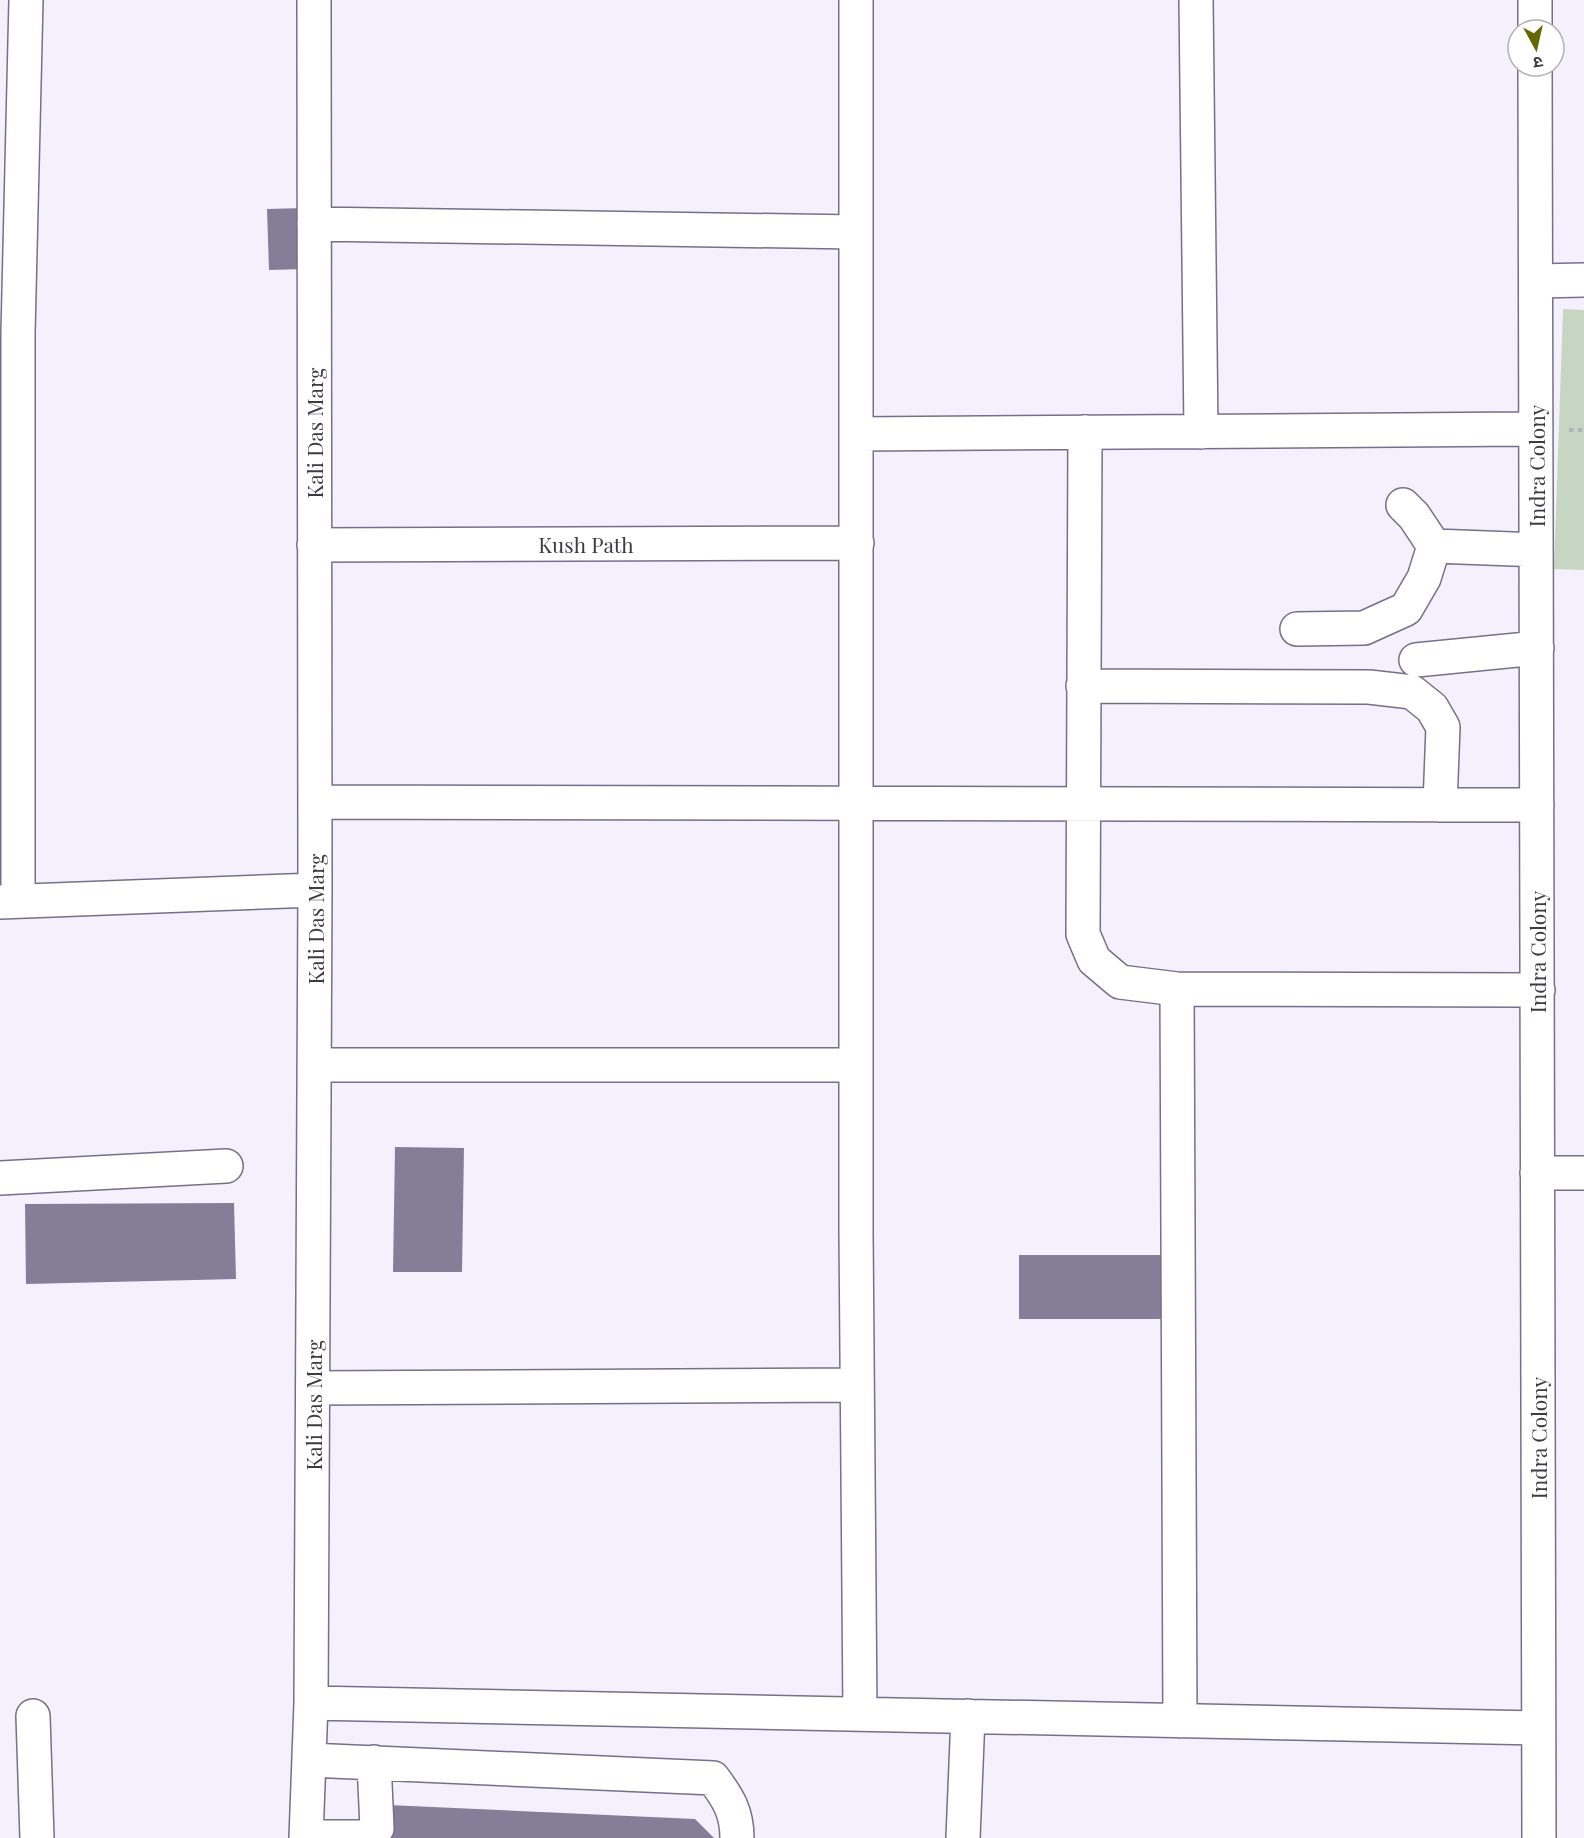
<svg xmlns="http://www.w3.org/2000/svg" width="1584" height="1838" font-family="'Playfair Display','Noto Sans Devanagari',serif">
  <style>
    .green { fill: #c6d6c2 }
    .building { fill: #857e98 }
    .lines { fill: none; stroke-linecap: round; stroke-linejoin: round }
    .minor-casing { stroke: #766f89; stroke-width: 36 }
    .path { stroke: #b5b2be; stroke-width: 4; stroke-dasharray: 4.5 4.5; stroke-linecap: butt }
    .minor { stroke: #fff; stroke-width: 33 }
    .labels { text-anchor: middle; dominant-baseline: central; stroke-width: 6; stroke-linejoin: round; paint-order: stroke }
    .street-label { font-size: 21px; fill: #3c3a45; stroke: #fff }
  </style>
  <rect width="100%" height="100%" fill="#f4f1fd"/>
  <path class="green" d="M1563,309L1584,310V570L1554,569Z"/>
  <path class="building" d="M304,208L307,269L269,270L267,209Z
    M395,1147L464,1148L462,1272H393Z
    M234,1203L236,1279L26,1284L25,1204Z
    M1019,1255H1162V1319H1019Z
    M388,1805L695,1819L714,1838H387Z"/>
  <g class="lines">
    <defs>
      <path id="minor" d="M856,0V1232L860,1714
        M1196,0L1201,432
        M1535,0V30
        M1535,66L1539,1838
        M314,224L856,232
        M1536,281L1584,280
        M1085,432L1083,934L1094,960L1120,982L1177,989L1538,990
        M857,434L1536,429
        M1403,505L1414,516L1434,546
        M314,545L857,543
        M1297,629L1364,628L1406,609L1424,578L1434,546L1536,550
        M1416,660L1537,648
        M1083,686L1369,687L1412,692L1432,708L1443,727L1440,805
        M315,802L1537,805
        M18,900V333L26,0
        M0,902L315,890
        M1177,989L1180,1721
        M314,1065H856
        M1537,1173H1584
        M0,1178L226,1166
        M313,1388L857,1385
        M311,1703L1538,1728
        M33,1716L37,1838
        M309,1760L713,1778C728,1798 737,1812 737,1838
        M306,1837H366L377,1828L374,1762
        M306,1838L311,1703L315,890L314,0
        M963,1838L968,1716"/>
    </defs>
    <use href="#minor" class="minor-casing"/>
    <path class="path" d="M1569,430H1584"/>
    <use href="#minor" class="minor"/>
  </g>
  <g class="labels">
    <g class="street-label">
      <text transform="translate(314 433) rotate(-90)">Kali Das Marg</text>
      <text transform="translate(1536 466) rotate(-90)">Indra Colony</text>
      <text x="586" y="544">Kush Path</text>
      <text transform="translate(315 919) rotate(-90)">Kali Das Marg</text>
      <text transform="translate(1537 952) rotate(-90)">Indra Colony</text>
      <text transform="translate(313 1405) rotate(-90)">Kali Das Marg</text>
      <text transform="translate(1538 1438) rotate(-90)">Indra Colony</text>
    </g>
  </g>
  <g transform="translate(1536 48) rotate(172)"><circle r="28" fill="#ffffff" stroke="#b1b0b5" stroke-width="1.5"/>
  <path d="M0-4.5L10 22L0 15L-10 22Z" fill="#666703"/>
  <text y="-9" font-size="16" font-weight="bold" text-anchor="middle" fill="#3c3a45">उ</text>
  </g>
</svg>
